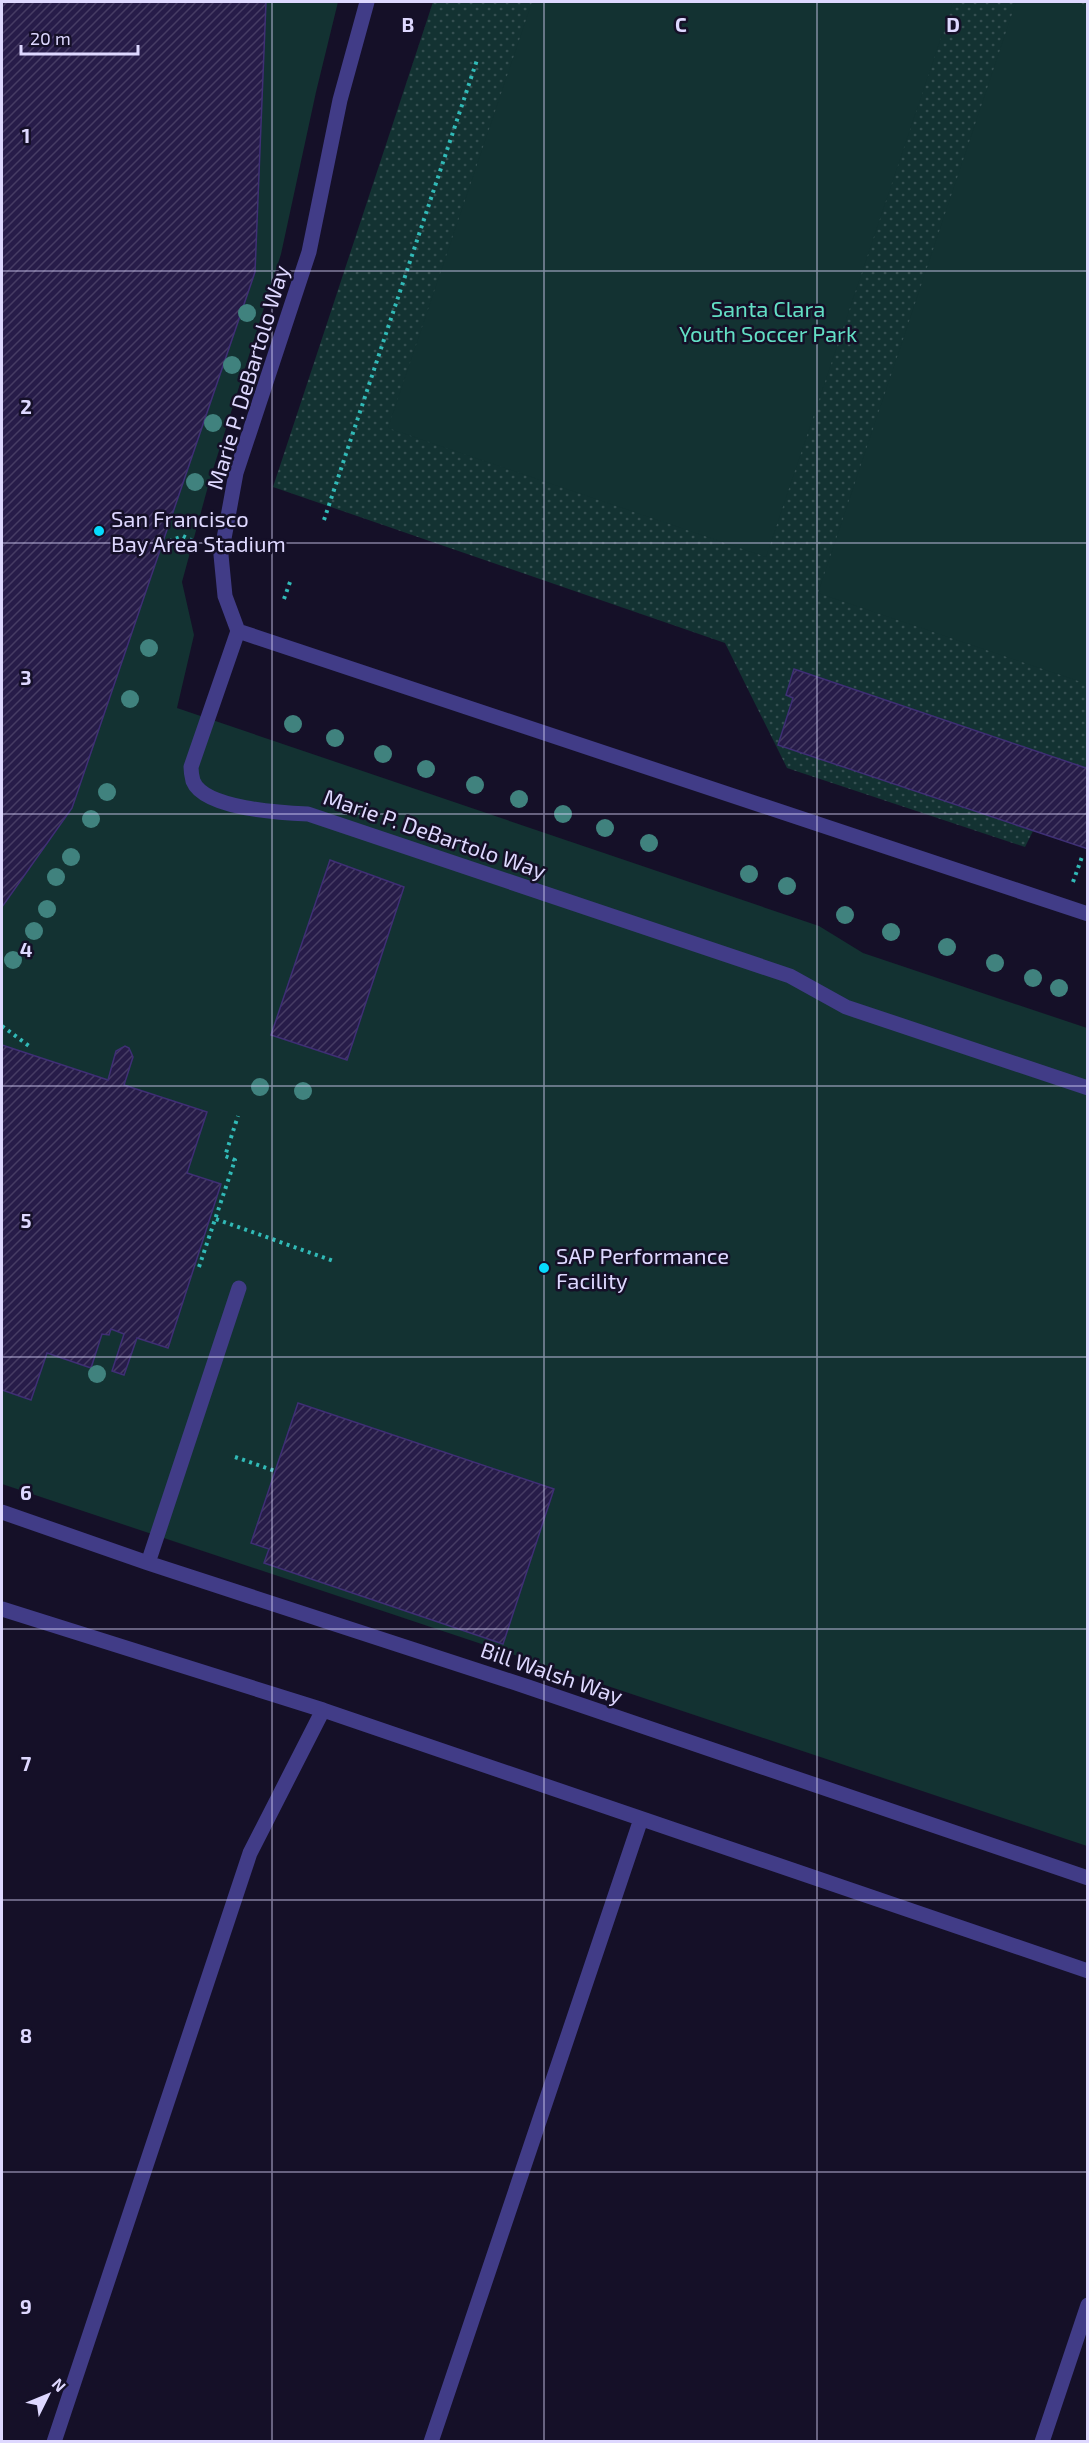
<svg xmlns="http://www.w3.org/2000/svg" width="1089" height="2443" font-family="'Exo 2',sans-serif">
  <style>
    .park { fill: url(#park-dots) }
    .pitch { fill: #133232 }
    .building { fill: url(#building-hatch); stroke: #3f2f75; stroke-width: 1.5 }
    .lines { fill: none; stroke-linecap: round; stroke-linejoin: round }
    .path { stroke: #31bab7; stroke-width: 4; stroke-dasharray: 3 4.5; stroke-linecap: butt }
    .service { stroke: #413c87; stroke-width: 15 }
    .tree { fill: #40827e }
    .grid { fill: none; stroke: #ded8ff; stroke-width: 1.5; stroke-opacity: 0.55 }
    .poi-dot { fill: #06dbfd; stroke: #151028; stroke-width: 2 }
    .labels { text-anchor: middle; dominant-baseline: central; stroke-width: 5; stroke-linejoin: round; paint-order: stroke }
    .park-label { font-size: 22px; fill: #63dfc5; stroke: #151028 }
    .street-label { font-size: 22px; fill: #ded8ff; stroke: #151028 }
    .poi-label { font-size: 22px; fill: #ded8ff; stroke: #151028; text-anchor: start }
    .grid-label { font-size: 20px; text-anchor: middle; font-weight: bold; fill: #ded8ff; stroke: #151028; stroke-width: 5; stroke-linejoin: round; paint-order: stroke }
  </style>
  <defs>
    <pattern id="park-dots" width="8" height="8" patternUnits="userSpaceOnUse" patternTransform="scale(1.5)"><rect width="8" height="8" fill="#133232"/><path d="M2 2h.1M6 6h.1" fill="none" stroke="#354f51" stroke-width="1.8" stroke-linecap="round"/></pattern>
    <pattern id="building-hatch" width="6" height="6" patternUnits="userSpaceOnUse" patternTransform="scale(1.5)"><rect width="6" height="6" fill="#271c49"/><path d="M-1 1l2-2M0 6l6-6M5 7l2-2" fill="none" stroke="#463c64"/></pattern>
  </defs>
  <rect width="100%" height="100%" fill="#151028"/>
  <path class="park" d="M433,2H1087V849L1033,831L1025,847L787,768L725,643L273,487Z"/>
  <path class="pitch" d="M2,2H338L316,92L281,254L210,479L182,582L194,635L177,708L819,926L863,953L1087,1028V1846L2,1484Z
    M532,2H953L766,557L388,428Z
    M1016,2H1075L1087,6V684L818,593Z"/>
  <path class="building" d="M2,2H266L255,272L72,808L2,907Z
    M794,669L1086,768L1088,763V849L778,745L793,698L786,695Z
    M330,860L404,887L347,1060L271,1035Z
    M2,1045L108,1080L116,1051L125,1046L129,1048L133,1057L124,1085L207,1112L187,1173L221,1184L168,1348L137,1338L124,1375L112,1371L124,1334L111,1329L109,1335L102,1334L91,1368L47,1353L31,1400L2,1390Z
    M298,1403L554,1489L503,1644L264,1563L269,1549L251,1543Z"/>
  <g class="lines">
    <path class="path" d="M324,520L477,60
      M162,544L183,536L195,542
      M284,599L290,582
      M1073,882L1083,854
      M2,1026L29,1046
      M216,1219L336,1262
      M199,1267L235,1160L225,1156L238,1116
      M235,1457L275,1471"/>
    <path class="service" d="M367,2L340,100L309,252L236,473L221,555L225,596L238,631L191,767C191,772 192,777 193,781C204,809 282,813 308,814L790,976L846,1007L1088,1088
      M238,631L1088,914
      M2,1512L148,1563L528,1687L1088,1878
      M148,1563L239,1288
      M2,1609L323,1710L1088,1971
      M54,2442L250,1853L323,1710
      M431,2442L641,1819
      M1042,2442L1088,2305"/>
  </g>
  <g class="tree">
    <circle cx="247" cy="313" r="9"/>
    <circle cx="232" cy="365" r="9"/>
    <circle cx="213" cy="423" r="9"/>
    <circle cx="195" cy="482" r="9"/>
    <circle cx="149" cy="648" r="9"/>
    <circle cx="130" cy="699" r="9"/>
    <circle cx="293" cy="724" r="9"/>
    <circle cx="335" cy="738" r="9"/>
    <circle cx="383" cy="754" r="9"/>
    <circle cx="426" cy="769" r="9"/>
    <circle cx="475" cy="785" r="9"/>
    <circle cx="107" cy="792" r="9"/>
    <circle cx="519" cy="799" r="9"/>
    <circle cx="563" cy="814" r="9"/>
    <circle cx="91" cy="819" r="9"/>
    <circle cx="605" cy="828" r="9"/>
    <circle cx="649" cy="843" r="9"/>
    <circle cx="71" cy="857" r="9"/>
    <circle cx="749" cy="874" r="9"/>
    <circle cx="56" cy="877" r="9"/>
    <circle cx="787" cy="886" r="9"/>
    <circle cx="47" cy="909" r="9"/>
    <circle cx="845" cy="915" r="9"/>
    <circle cx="34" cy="931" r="9"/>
    <circle cx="891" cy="932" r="9"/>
    <circle cx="947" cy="947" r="9"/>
    <circle cx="13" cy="960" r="9"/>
    <circle cx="995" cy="963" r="9"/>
    <circle cx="1033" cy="978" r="9"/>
    <circle cx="1059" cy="988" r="9"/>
    <circle cx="260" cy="1087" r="9"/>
    <circle cx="303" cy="1091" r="9"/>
    <circle cx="97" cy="1374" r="9"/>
  </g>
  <path class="grid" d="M272,2V2442M544,2V2442M817,2V2442M2,271H1088M2,543H1088M2,814H1088M2,1086H1088M2,1357H1088M2,1629H1088M2,1900H1088M2,2172H1088"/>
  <g class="poi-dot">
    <circle cx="99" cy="531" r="6"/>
    <circle cx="544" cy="1268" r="6"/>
  </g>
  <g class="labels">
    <g class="park-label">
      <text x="768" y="308">Santa Clara<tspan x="768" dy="25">Youth Soccer Park</tspan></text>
    </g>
    <g class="street-label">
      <text transform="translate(247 377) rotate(-73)">Marie P. DeBartolo Way</text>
      <text transform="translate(435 833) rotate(19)">Marie P. DeBartolo Way</text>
      <text transform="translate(552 1672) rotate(19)">Bill Walsh Way</text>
    </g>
    <g class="poi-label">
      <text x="111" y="518">San Francisco<tspan x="111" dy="25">Bay Area Stadium</tspan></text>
      <text x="556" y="1255">SAP Performance<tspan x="556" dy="25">Facility</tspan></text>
    </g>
  </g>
  <g class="grid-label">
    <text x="408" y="32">B</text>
    <text x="681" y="32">C</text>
    <text x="953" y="32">D</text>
    <text x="26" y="143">1</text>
    <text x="26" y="414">2</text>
    <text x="26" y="685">3</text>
    <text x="26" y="957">4</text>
    <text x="26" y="1228">5</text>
    <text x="26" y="1500">6</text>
    <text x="26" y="1771">7</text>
    <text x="26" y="2043">8</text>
    <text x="26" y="2314">9</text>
  </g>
  <rect width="1089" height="2443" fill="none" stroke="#ded8ff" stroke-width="6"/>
  <g transform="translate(48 2395) rotate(47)" stroke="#151028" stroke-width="4.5" paint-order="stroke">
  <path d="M0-4.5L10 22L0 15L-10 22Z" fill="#ded8ff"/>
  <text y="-9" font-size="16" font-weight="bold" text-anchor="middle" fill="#ded8ff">N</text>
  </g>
  <path d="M21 45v9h117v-9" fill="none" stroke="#ded8ff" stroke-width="3"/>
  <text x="30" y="45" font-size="18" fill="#ded8ff" stroke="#151028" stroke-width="4.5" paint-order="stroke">20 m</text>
</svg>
